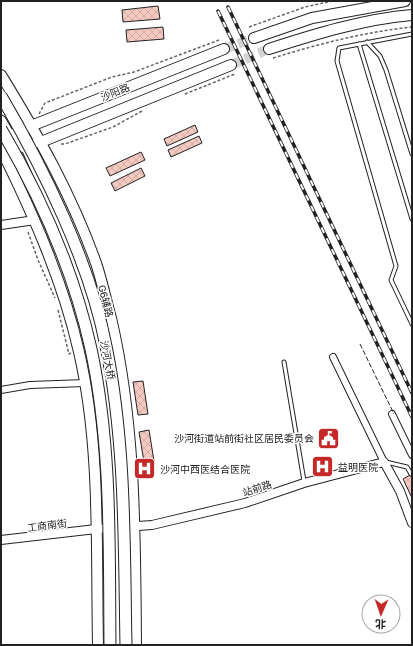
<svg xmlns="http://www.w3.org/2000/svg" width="413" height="646" font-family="'Golos Text','Noto Sans SC',sans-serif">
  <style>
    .building { fill: url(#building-cross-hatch); stroke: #222 }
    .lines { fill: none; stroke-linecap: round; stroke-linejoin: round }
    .primary-tunnel { stroke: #d3d3d3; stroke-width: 10; stroke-dasharray: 10 5; stroke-linecap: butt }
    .service-casing { stroke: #222; stroke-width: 5 }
    .minor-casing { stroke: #222; stroke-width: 8 }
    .tertiary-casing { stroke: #222; stroke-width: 10 }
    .secondary-casing { stroke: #222; stroke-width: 11 }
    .primary-casing { stroke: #222; stroke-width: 12 }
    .path { stroke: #646464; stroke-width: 1.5; stroke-dasharray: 3 2; stroke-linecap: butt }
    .service { stroke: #fff; stroke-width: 3 }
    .minor { stroke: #fff; stroke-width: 6 }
    .tertiary { stroke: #fff; stroke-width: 8 }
    .secondary { stroke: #fff; stroke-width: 9 }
    .primary { stroke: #fff; stroke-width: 10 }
    .rail-casing { stroke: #222; stroke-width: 3.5 }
    .rail { stroke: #fff; stroke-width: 2; stroke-dasharray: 6; stroke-linecap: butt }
    .motorway-bridge-casing { stroke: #222; stroke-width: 13; stroke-linecap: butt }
    .motorway-bridge { stroke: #fff; stroke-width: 11 }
    .fence { stroke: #222; stroke-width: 1; stroke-dasharray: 5 2; stroke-linecap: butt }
    .labels { text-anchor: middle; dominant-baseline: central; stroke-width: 3; stroke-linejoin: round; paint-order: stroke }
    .street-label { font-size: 10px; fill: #222; stroke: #fff }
    .poi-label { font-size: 10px; fill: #222; stroke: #fff; text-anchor: start }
  </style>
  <defs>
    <pattern id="building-cross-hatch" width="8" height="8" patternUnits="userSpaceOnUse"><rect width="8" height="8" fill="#f3c9c0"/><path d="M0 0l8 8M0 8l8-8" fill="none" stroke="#d0aca5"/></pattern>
  </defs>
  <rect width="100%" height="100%" fill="#fff"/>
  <path class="building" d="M158,6L160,19L123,22L122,10Z
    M163,27L164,39L127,42L126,30Z
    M195,125L198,132L167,146L164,139Z
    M199,136L202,143L171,157L168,150Z
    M141,152L145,160L110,176L106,168Z
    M141,168L145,176L115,191L111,183Z
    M143,381L148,414L138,415L133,382Z
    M149,430L154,461L144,462L139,432Z
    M412,474V498L403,479Z"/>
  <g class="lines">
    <path class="primary-tunnel" d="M224,49L254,38
      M231,65L269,49"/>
    <defs>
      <path id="service" d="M412,34L339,48L337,61L396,266L391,280L412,324
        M367,42L380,56L386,70L412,154
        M359,44L412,219
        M284,362L304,481
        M386,462L407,467L411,474"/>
      <path id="minor" d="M24,147C53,212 82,277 98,346C120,443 117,546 119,645
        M333,357L384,462
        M1,390L30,385L85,383
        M392,414L412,455"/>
      <path id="tertiary" d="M1,225L35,220
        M1,540L96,529L152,525L245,503L304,483L384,462L400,491L412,523"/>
      <path id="secondary" d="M1,120L14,142L24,148L34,144"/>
      <path id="primary" d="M254,38L312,18L405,1
        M269,49C315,34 364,19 412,15
        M1,75C38,135 72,196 96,263C102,281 106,300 111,318C136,425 135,536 136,645
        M14,142L16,132L224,49
        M41,142L231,65
        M1,149C33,214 63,281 79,352C101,447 96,548 98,645"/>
    </defs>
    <use href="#service" class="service-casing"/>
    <use href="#minor" class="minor-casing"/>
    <use href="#tertiary" class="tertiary-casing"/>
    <use href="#secondary" class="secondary-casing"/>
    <use href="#primary" class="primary-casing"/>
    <path class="path" d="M249,27L305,7L332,1
      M273,58C319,44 364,32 412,27
      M185,94L235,74
      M39,114L45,103L112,77L134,72L219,40
      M61,144H65L113,127L142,111
      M28,232L38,260L55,298
      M58,310L69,354L71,353"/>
    <use href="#service" class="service"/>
    <use href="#minor" class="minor"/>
    <use href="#tertiary" class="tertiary"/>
    <use href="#secondary" class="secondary"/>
    <use href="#primary" class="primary"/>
    <defs>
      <path id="rail" d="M228,7L412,393
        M218,11L412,417"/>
    </defs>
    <use href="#rail" class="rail-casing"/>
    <use href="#rail" class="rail"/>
    <defs>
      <path id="motorway-bridge" d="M1,96C44,169 90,263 106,346C126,444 124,545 126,645
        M1,129C41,197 74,272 91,349C112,446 109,547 110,645"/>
    </defs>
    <use href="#motorway-bridge" class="motorway-bridge-casing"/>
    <use href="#motorway-bridge" class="motorway-bridge"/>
    <path class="fence" d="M360,344L394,414"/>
  </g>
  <defs>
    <symbol id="civic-square" viewBox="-11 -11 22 22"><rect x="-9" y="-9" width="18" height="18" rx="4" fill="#c62828" stroke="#fff"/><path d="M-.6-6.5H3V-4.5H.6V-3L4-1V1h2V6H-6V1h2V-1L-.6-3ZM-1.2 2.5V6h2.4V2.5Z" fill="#fff"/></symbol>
    <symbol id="hospital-square" viewBox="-11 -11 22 22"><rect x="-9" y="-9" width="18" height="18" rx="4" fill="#c62828" stroke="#fff"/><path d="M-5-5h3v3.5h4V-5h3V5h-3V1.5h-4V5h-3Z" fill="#fff"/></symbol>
  </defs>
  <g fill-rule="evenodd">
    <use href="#civic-square" x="316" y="426" width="25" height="25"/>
    <use href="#hospital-square" x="310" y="454" width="25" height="25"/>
    <use href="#hospital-square" x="132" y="456" width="25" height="25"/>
  </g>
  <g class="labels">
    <g class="street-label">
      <text transform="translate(115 92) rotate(-22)">沙阳路</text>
      <text transform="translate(106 301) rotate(76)">G6辅路</text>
      <text transform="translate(108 360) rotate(79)">沙河大桥</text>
      <text transform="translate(257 488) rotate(-18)">站前路</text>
      <text transform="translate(47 525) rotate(-7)">工商南街</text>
    </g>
    <g class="poi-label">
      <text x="314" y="438" text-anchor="end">沙河街道站前街社区居民委员会</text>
      <text x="338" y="467">益明医院</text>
      <text x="160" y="469">沙河中西医结合医院</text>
    </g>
  </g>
  <rect width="413" height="646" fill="none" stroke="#222222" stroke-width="4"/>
  <g transform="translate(381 614) rotate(182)"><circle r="19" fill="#ffffff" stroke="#a7a7a7"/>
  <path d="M0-3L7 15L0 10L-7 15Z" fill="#c62828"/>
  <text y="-6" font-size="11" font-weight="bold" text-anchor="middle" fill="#222222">北</text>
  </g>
</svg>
